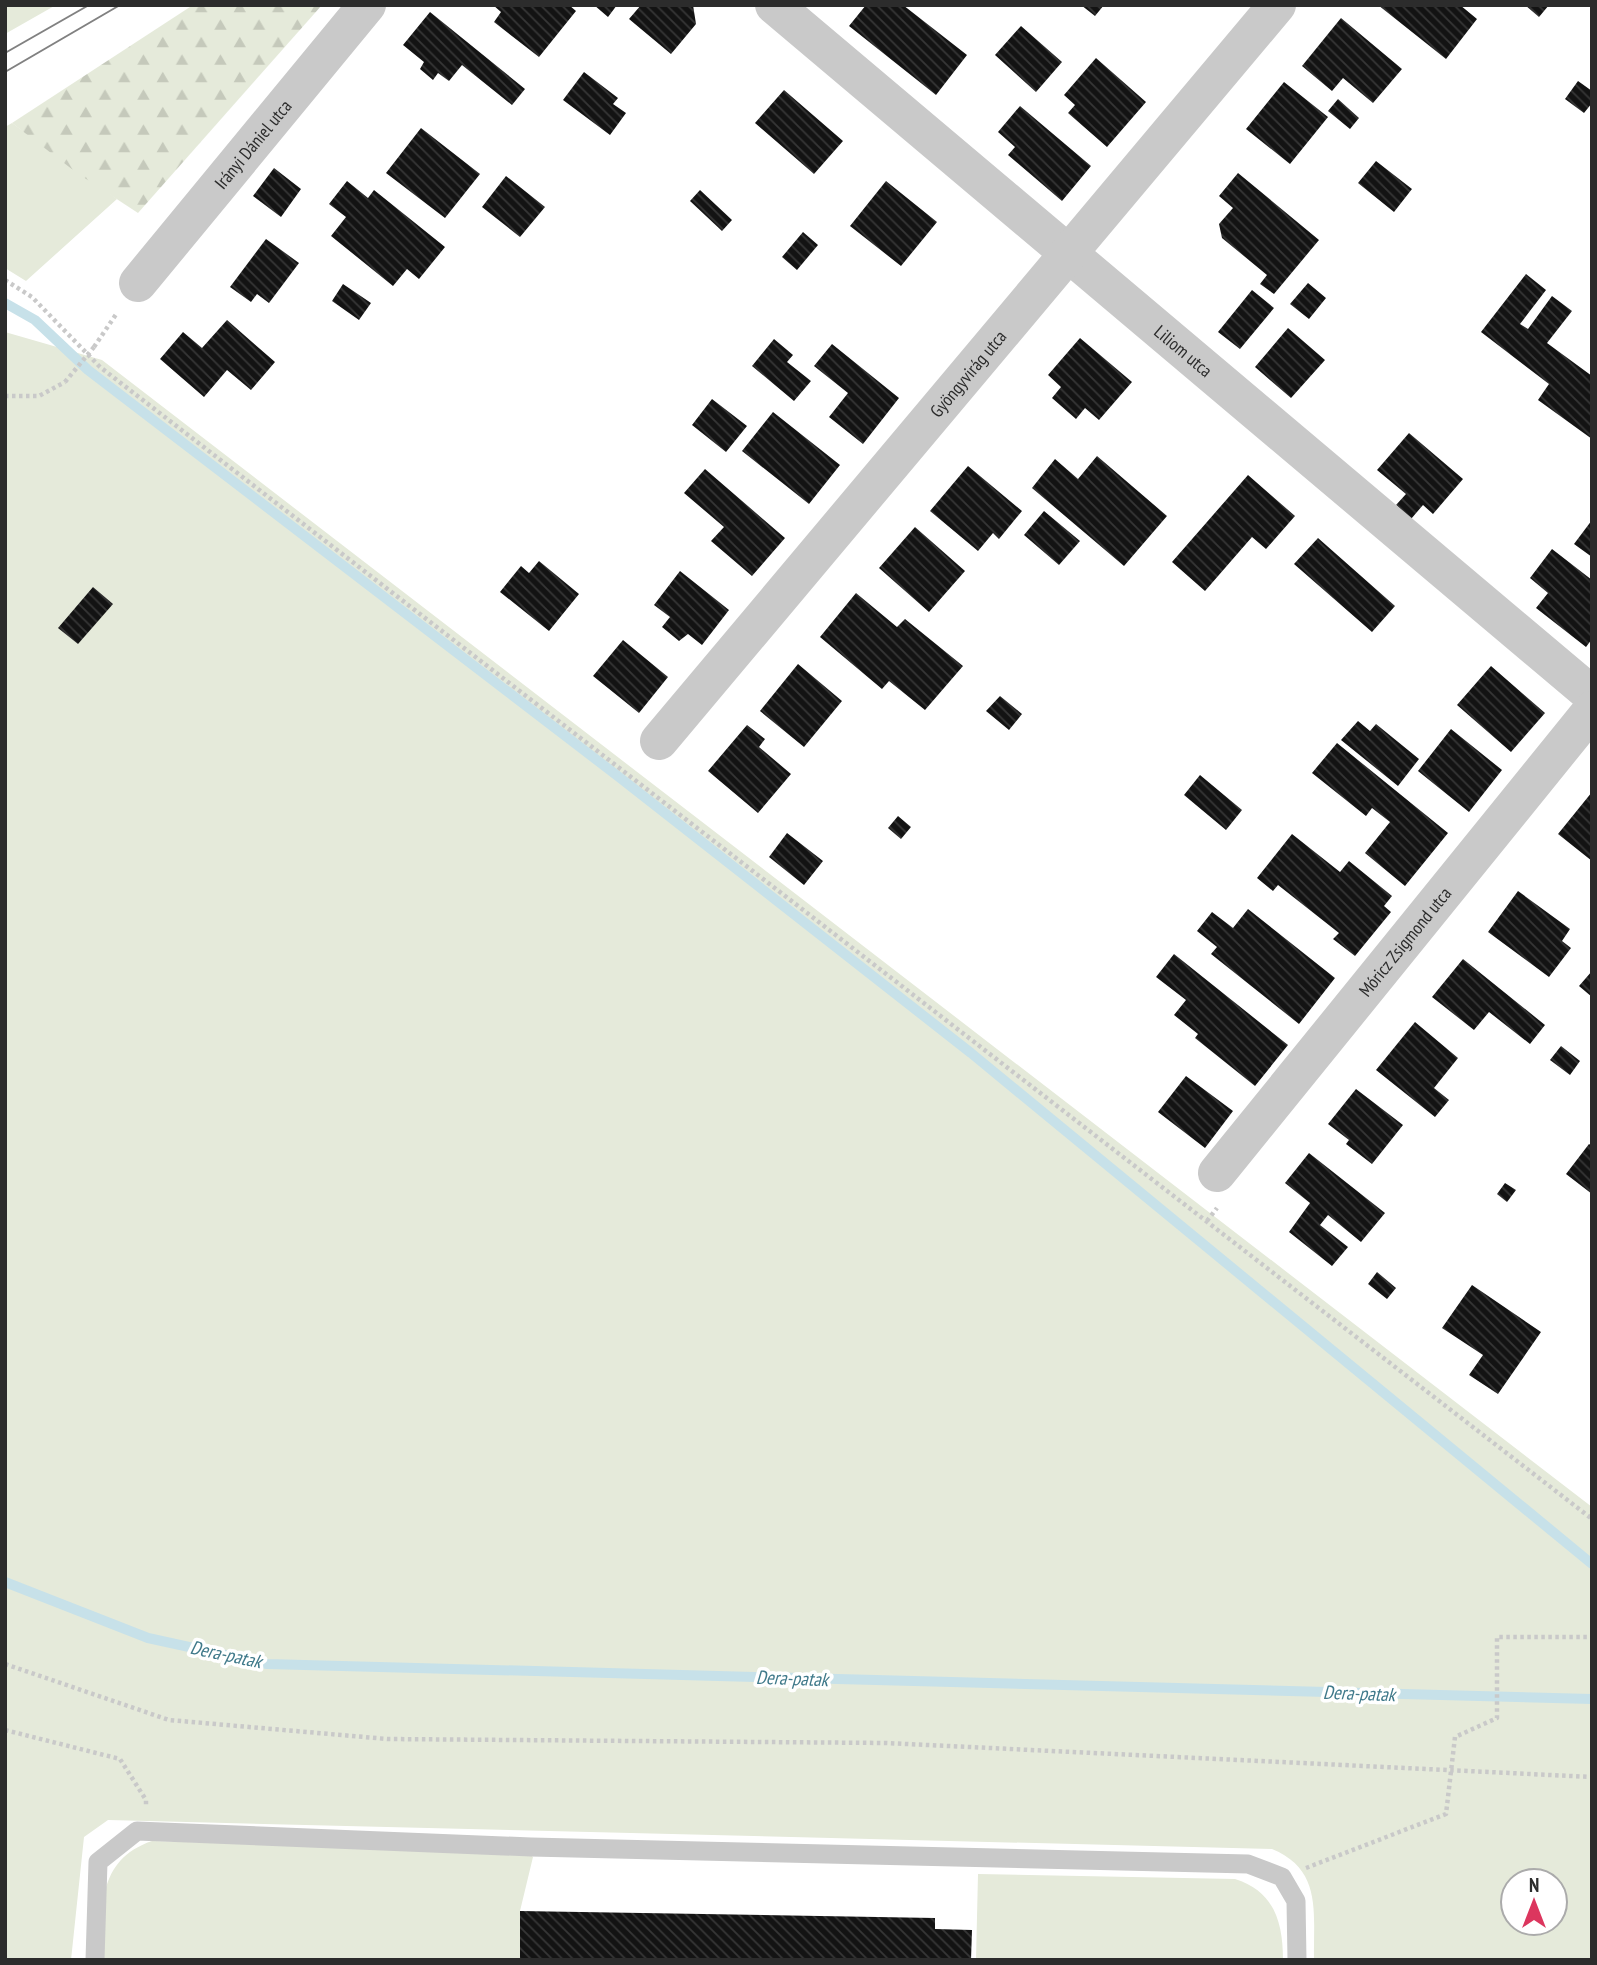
<svg xmlns="http://www.w3.org/2000/svg" width="1597" height="1965" font-family="'PT Sans Narrow',sans-serif">
  <style>
    .green { fill: #e5eada; fill-rule: evenodd }
    .forest { fill: url(#forest-firs) }
    .lines { fill: none; stroke-linecap: round; stroke-linejoin: round }
    .stream { stroke: #c7e1e9; stroke-width: 10 }
    .building { fill: url(#building-back-hatch) }
    .path { stroke: #c9c9c9; stroke-width: 4.5; stroke-dasharray: 3.5 3.5; stroke-linecap: butt }
    .service { stroke: #c9c9c9; stroke-width: 19 }
    .minor { stroke: #c9c9c9; stroke-width: 38 }
    .tram { stroke: #818181; stroke-width: 2 }
    .path-bridge { stroke: #c9c9c9; stroke-width: 4.5; stroke-dasharray: 3.5 3.5; stroke-linecap: butt }
    .labels { text-anchor: middle; dominant-baseline: central; stroke-width: 7; stroke-linejoin: round; paint-order: stroke }
    .street-label { font-size: 18px; fill: #2c2c2c; stroke: #fff }
    .water-label { font-size: 19px; font-style: italic; fill: #3f798a; stroke: #fff }
  </style>
  <defs>
    <pattern id="forest-firs" width="22" height="20" patternUnits="userSpaceOnUse" patternTransform="scale(1.75)"><rect width="22" height="20" fill="#e5eada"/><path d="M5 1l3.5 6h-7zM16 11l3.5 6h-7z" fill="#c5c9bb"/></pattern>
    <pattern id="building-back-hatch" width="6" height="6" patternUnits="userSpaceOnUse" patternTransform="scale(1.75)"><rect width="6" height="6" fill="#131313"/><path d="M-1 5l2 2M0 0l6 6M5-1l2 2" fill="none" stroke="#363636"/></pattern>
  </defs>
  <rect width="100%" height="100%" fill="#fff"/>
  <path class="green" d="M5,5H56L5,34Z
    M12,123L117,199L26,281L5,268V127Z
    M5,332L102,360L1592,1507V1960H1314C1313,1914 1323,1870 1272,1849L108,1820L84,1837L71,1960H5ZM1513,1881H1555V1923H1513Z
    M152,1841L527,1852L533,1857L520,1911V1960H99C102,1910 96,1860 152,1841Z
    M978,1874L1235,1879C1274,1891 1283,1922 1283,1960H976Z"/>
  <path class="forest" d="M193,5H322L138,213L77,173L12,123Z"/>
  <g class="lines">
    <path class="stream" d="M5,303L35,320L88,370L619,777L971,1053L1592,1564
      M5,1582L148,1638L267,1664L1592,1699"/>
  </g>
  <path class="building" d="M493,5H569L576,11L539,57L494,22L501,12Z
    M594,5H617L608,17Z
    M641,5H693L696,24L671,54L629,19Z
    M866,5H903L967,55L936,95L849,26Z
    M1081,5H1104L1095,16Z
    M1378,5H1460L1477,19L1446,59Z
    M1525,5H1549L1539,17Z
    M430,12L525,89L512,105L462,65L449,81L438,73L433,80L420,69L424,62L403,45Z
    M1341,18L1402,69L1373,103L1343,78L1332,91L1302,66Z
    M1021,26L1062,62L1036,92L995,55Z
    M1096,58L1146,102L1107,147L1068,113L1075,105L1064,95Z
    M584,72L618,98L613,104L626,113L610,135L563,100Z
    M1578,81L1592,91V103L1584,113L1565,99Z
    M1284,82L1328,117L1290,164L1246,129Z
    M784,90L843,141L814,174L755,123Z
    M1338,99L1359,118L1350,129L1328,111Z
    M1020,106L1091,166L1062,201L1008,155L1015,147L998,132Z
    M421,128L480,174L445,218L386,173Z
    M1376,161L1412,189L1394,212L1358,183Z
    M274,168L301,189L281,217L253,196Z
    M1238,173L1319,240L1274,294L1260,284L1267,275L1222,238L1219,224L1233,208L1219,196Z
    M506,176L545,207L520,237L482,207Z
    M347,181L368,198L374,190L445,247L419,279L407,269L393,286L331,236L346,217L329,204Z
    M886,181L937,222L901,266L850,226Z
    M700,190L732,220L722,231L690,201Z
    M803,232L818,245L797,270L782,257Z
    M266,239L299,263L269,303L257,294L251,302L230,287Z
    M1526,274L1546,290L1520,324L1528,329L1552,296L1572,311L1547,343L1592,376V439L1538,400L1549,384L1481,332Z
    M1308,283L1326,298L1309,319L1290,304Z
    M343,284L371,303L359,320L332,301Z
    M1252,290L1274,308L1240,349L1218,332Z
    M227,320L275,362L251,390L227,370L204,397L160,359L183,332L202,348Z
    M1288,328L1325,360L1291,398L1255,367Z
    M1080,338L1132,382L1099,420L1085,408L1076,419L1052,398L1061,387L1048,375Z
    M774,339L793,355L787,362L811,381L794,401L752,366Z
    M832,344L899,398L863,444L829,417L848,393L814,366Z
    M712,399L747,426L726,452L692,425Z
    M773,412L840,465L809,504L742,451Z
    M1409,433L1463,479L1433,514L1423,505L1411,519L1396,505L1406,494L1377,470Z
    M1097,456L1167,516L1124,566L1032,488L1055,459L1078,479Z
    M968,466L1022,511L999,539L993,533L978,551L930,511Z
    M705,469L785,538L752,576L711,541L724,527L684,493Z
    M1248,475L1295,516L1266,549L1252,537L1205,591L1172,562Z
    M1044,511L1080,541L1059,565L1024,535Z
    M1592,520V557L1574,544Z
    M915,527L965,571L929,612L879,568Z
    M1318,538L1395,606L1372,632L1294,564Z
    M1552,549L1592,580V639L1586,647L1536,608L1548,593L1530,578Z
    M539,561L579,594L549,631L500,592L521,566L529,573Z
    M680,571L729,610L702,645L688,634L679,641L662,627L670,617L654,605Z
    M93,587L113,604L78,644L58,628Z
    M856,593L897,627L905,619L963,666L925,710L889,681L882,689L820,637Z
    M623,640L668,677L639,713L593,676Z
    M798,664L842,701L804,747L760,711Z
    M1491,666L1545,713L1511,752L1457,705Z
    M1000,696L1022,714L1009,730L986,711Z
    M1358,721L1370,731L1376,724L1419,759L1398,786L1341,740Z
    M747,725L765,739L759,747L791,774L758,813L708,771Z
    M1451,729L1502,770L1469,812L1418,771Z
    M1337,743L1448,833L1405,886L1365,853L1390,822L1372,808L1366,816L1312,773Z
    M1200,775L1242,810L1226,830L1184,795Z
    M1592,792V861L1558,834Z
    M898,816L911,827L901,839L888,828Z
    M787,833L823,861L804,885L769,857Z
    M1292,834L1340,872L1349,861L1392,896L1384,906L1391,912L1355,956L1333,939L1339,933L1278,885L1273,891L1257,878Z
    M1518,891L1570,929L1562,941L1571,948L1549,977L1488,932Z
    M1248,909L1335,978L1299,1024L1211,954L1217,947L1197,931L1212,912L1233,928Z
    M1174,954L1288,1045L1255,1086L1195,1038L1198,1034L1174,1015L1186,1000L1156,977Z
    M1463,959L1545,1025L1530,1044L1489,1012L1474,1030L1432,997Z
    M1592,971V997L1579,986Z
    M1415,1022L1458,1058L1434,1088L1449,1100L1435,1117L1376,1070Z
    M1561,1046L1580,1061L1570,1075L1550,1060Z
    M1186,1076L1233,1111L1205,1148L1158,1112Z
    M1356,1089L1403,1125L1372,1164L1346,1144L1349,1140L1328,1124Z
    M1589,1144L1592,1146V1194L1566,1174Z
    M1309,1153L1385,1213L1361,1242L1328,1215L1320,1225L1348,1247L1332,1266L1289,1232L1310,1203L1285,1183Z
    M1505,1183L1516,1190L1507,1202L1497,1194Z
    M1377,1272L1396,1288L1387,1299L1368,1284Z
    M1472,1285L1541,1332L1498,1394L1469,1375L1483,1355L1442,1328Z
    M520,1911L935,1918V1929L972,1930L971,1960H520Z"/>
  <g class="lines">
    <path class="path" d="M5,280L32,297L100,367L1592,1519
      M94,347L117,313
      M5,396H39L65,382
      M1207,1221L1217,1208
      M5,1664L169,1720L387,1739L886,1743L1592,1777
      M5,1730L120,1759L146,1800V1805
      M1306,1868L1446,1814L1455,1737L1497,1718V1637H1592"/>
    <path class="service" d="M95,1960L98,1862L137,1831L531,1847L1248,1864L1282,1877L1296,1901L1297,1960"/>
    <g class="minor">
      <path id="s1" d="M774,5L1592,695"/>
      <path id="s2" d="M138,283L367,5"/>
      <path id="s3" d="M659,741L1277,5"/>
      <path id="s4" d="M1217,1173L1592,710"/>
    </g>
    <path class="tram" d="M5,53L89,5
      M5,72L120,5"/>
    <path class="path-bridge" d="M65,382L94,347"/>
  </g>
  <g class="labels">
    <g class="street-label">
      <text stroke="none"><textPath href="#s2" startOffset="180">Irányi Dániel utca</textPath></text>
      <text stroke="none"><textPath href="#s1" startOffset="536">Liliom utca</textPath></text>
      <text stroke="none"><textPath href="#s3" startOffset="480">Gyöngyvirág utca</textPath></text>
      <text stroke="none"><textPath href="#s4" startOffset="298">Móricz Zsigmond utca</textPath></text>
    </g>
    <g class="water-label">
      <text transform="translate(226 1654) rotate(12)">Dera-patak</text>
      <text transform="translate(792 1678) rotate(2)">Dera-patak</text>
      <text transform="translate(1359 1693) rotate(2)">Dera-patak</text>
    </g>
  </g>
  <rect width="1597" height="1965" fill="none" stroke="#2c2c2c" stroke-width="14"/>
  <g transform="translate(1534 1902)"><circle r="33" fill="#ffffff" stroke="#ababab" stroke-width="2"/>
  <path d="M0-5L12 26L0 18L-12 26Z" fill="#dc365e"/>
  <text y="-10" font-size="19" font-weight="bold" text-anchor="middle" fill="#2c2c2c">N</text>
  </g>
</svg>
